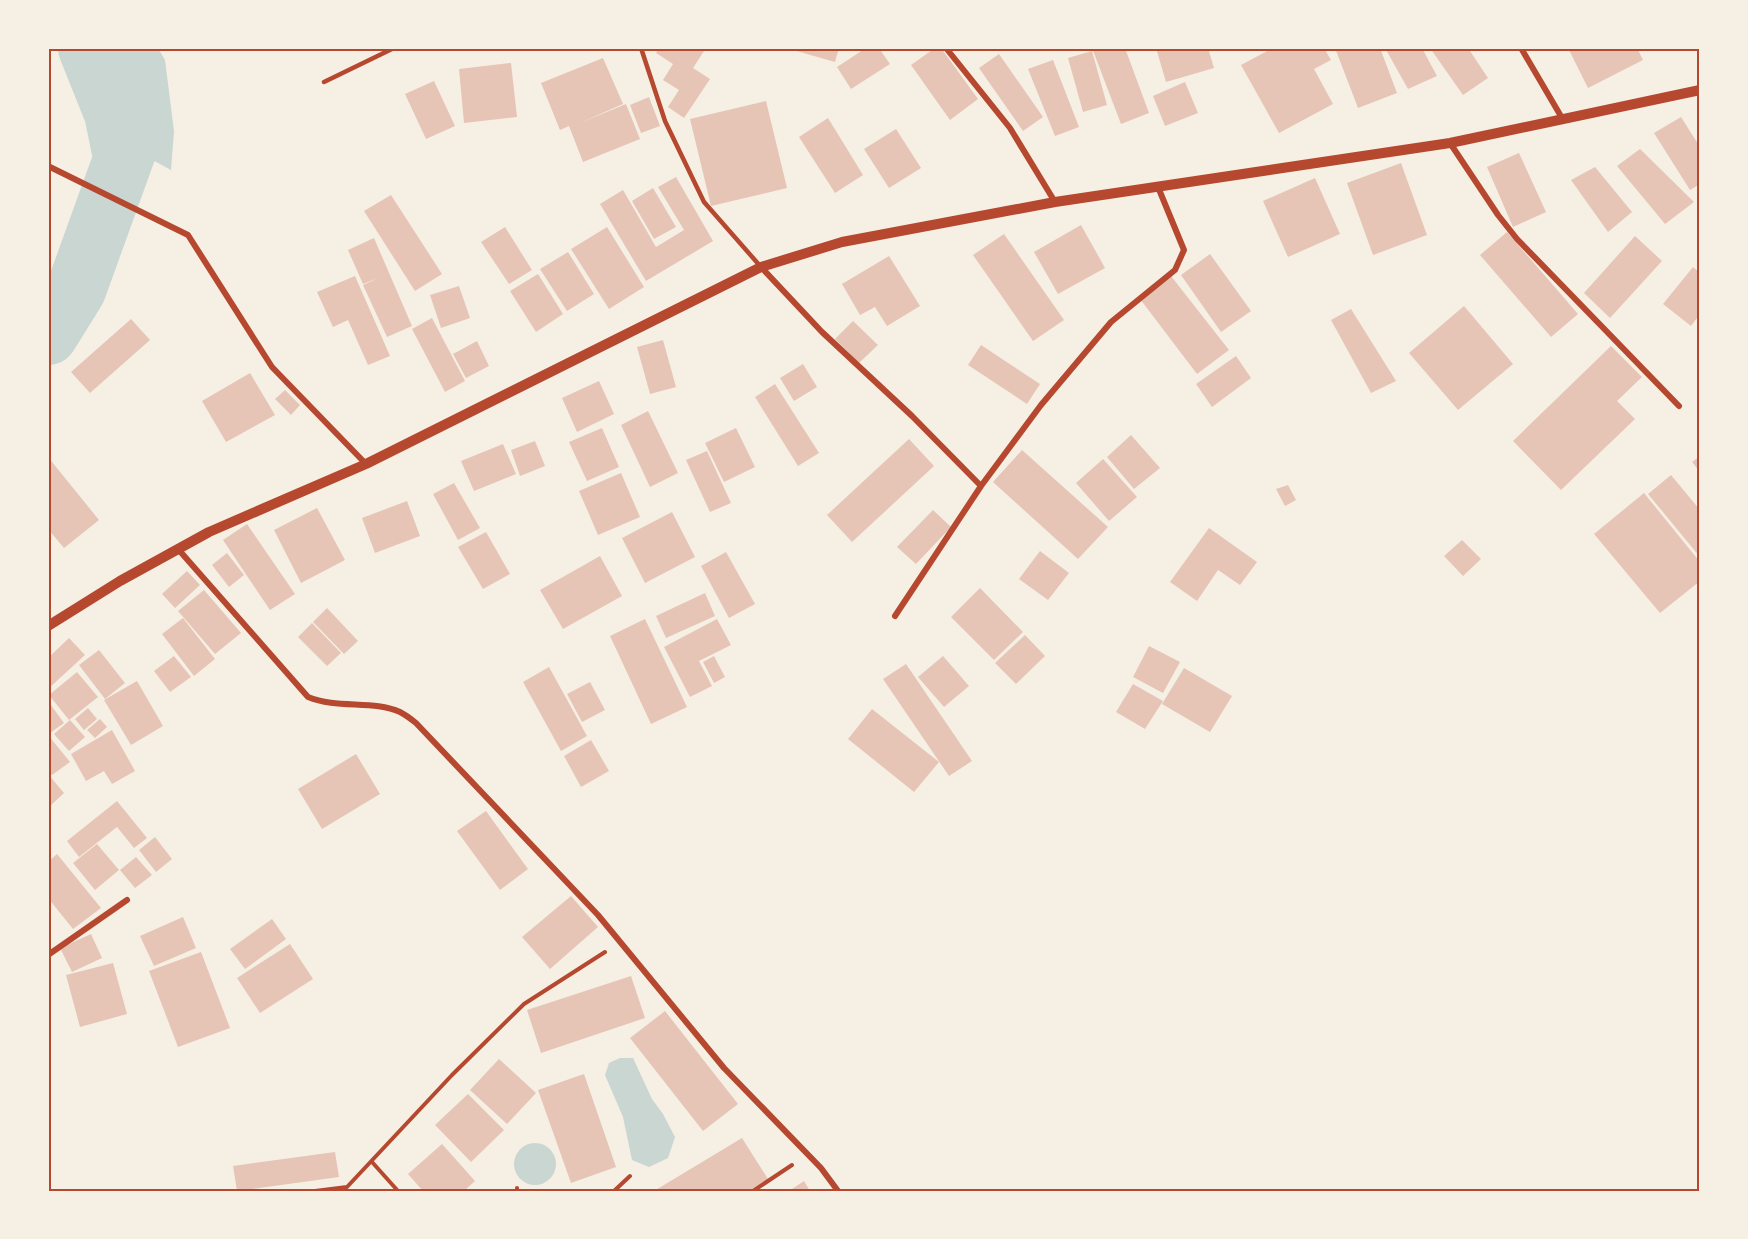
<svg xmlns="http://www.w3.org/2000/svg" width="1748" height="1239" font-family="Lato,sans-serif">
  <style>
    .water { fill: #c9d6d2 }
    .lines { fill: none; stroke-linecap: round; stroke-linejoin: round }
    .river { stroke: #c9d6d2; stroke-width: 60 }
    .building { fill: #e6c5b7 }
    .path { stroke: #b5482f; stroke-width: 4 }
    .service { stroke: #b5482f; stroke-width: 4.5 }
    .minor { stroke: #b5482f; stroke-width: 6 }
    .tertiary { stroke: #b5482f; stroke-width: 10 }
    .neatline { fill: none; stroke: #b5482f; stroke-width: 2 }
  </style>
  <rect width="100%" height="100%" fill="#f6efe4"/>
  <path class="water" d="M77,48H158L165,60L174,131L171,170L88,125L85,55Z
    M620,1058H633L652,1099L663,1114L675,1137L668,1158L649,1167L632,1160L623,1117L605,1075L609,1063Z
    M514 1164a21 21 0 1 1 42 0a21 21 0 1 1-42 0Z"/>
  <g class="lines">
    <path class="river" d="M48,335L76,290L128,146L122,152L114,113L88,48"/>
  </g>
  <path class="building" d="M659,48H699L704,51L693,68L710,79L684,118L668,107L679,90L663,80L673,64L656,53Z
    M786,48H839L835,62Z
    M866,48H879L890,64L851,89L837,67Z
    M935,48H941L978,99L950,120L911,65Z
    M1092,48H1125L1149,113L1121,124Z
    M1156,48H1208L1214,68L1166,82Z
    M1273,48H1324L1331,60L1314,69L1333,104L1279,133L1241,65Z
    M1335,48H1380L1397,93L1358,108Z
    M1385,48H1422L1437,76L1408,89Z
    M1430,48H1468L1488,78L1463,95Z
    M1568,48H1637L1643,60L1588,88Z
    M1092,51L1107,105L1083,112L1068,58Z
    M999,54L1043,117L1023,131L979,68Z
    M603,58L623,104L580,123L626,104L640,139L583,162L569,126L560,130L541,83Z
    M1053,60L1079,127L1055,136L1028,69Z
    M511,63L517,117L464,123L459,69Z
    M434,81L455,126L426,139L405,94Z
    M1185,82L1198,113L1165,126L1153,96Z
    M649,97L660,126L641,133L630,105Z
    M766,101L787,188L711,206L690,119Z
    M1681,117L1700,147V184L1690,190L1654,133Z
    M828,118L863,175L835,193L799,137Z
    M896,129L921,168L889,188L864,149Z
    M1640,149L1694,202L1665,224L1617,166Z
    M1519,153L1546,212L1513,227L1487,167Z
    M1401,163L1427,235L1373,255L1347,183Z
    M1595,167L1632,212L1608,232L1571,180Z
    M676,177L713,241L646,281L600,204L623,190L656,247L684,230L658,187Z
    M1315,178L1340,234L1288,257L1263,201Z
    M653,188L676,227L654,239L632,201Z
    M391,195L442,274L415,291L364,211Z
    M1081,225L1105,268L1058,294L1034,252Z
    M505,227L532,270L509,284L481,242Z
    M607,227L644,287L609,309L571,249Z
    M1507,232L1578,314L1551,337L1480,255Z
    M1004,234L1064,320L1033,341L973,255Z
    M1635,236L1662,261L1610,318L1584,293Z
    M374,238L412,326L387,337L363,285L378,278L363,284L348,250Z
    M568,252L594,294L567,311L540,269Z
    M1210,254L1251,311L1221,332L1181,275Z
    M889,256L920,306L887,326L875,307L860,315L842,284Z
    M1693,267L1700,273V314L1691,326L1663,304Z
    M538,274L563,314L536,332L510,291Z
    M355,276L390,356L368,365L348,320L333,327L317,292Z
    M1171,276L1229,350L1197,374L1140,299Z
    M459,286L470,318L441,328L430,295Z
    M1464,306L1513,364L1458,410L1409,353Z
    M1351,309L1396,381L1371,393L1331,320Z
    M432,318L465,381L445,392L412,329Z
    M131,319L150,340L90,393L71,372Z
    M853,321L878,345L859,363L835,339Z
    M663,340L676,387L650,394L637,347Z
    M477,341L489,366L466,378L453,354Z
    M981,345L1040,384L1027,404L968,365Z
    M1611,346L1642,377L1617,401L1635,419L1561,490L1513,441Z
    M1236,356L1251,378L1212,407L1196,384Z
    M803,364L817,387L794,401L780,378Z
    M250,373L275,415L226,442L202,401Z
    M599,381L614,414L577,432L562,398Z
    M775,384L819,453L798,466L755,397Z
    M285,390L300,405L291,415L275,399Z
    M648,411L678,473L650,487L621,425Z
    M602,428L619,467L587,481L569,442Z
    M736,428L755,467L724,482L705,443Z
    M1131,435L1160,468L1134,489L1107,457Z
    M909,439L934,466L852,542L827,515Z
    M535,441L545,466L520,476L511,450Z
    M503,444L516,474L474,491L461,461Z
    M1022,450L1108,527L1078,559L993,482Z
    M707,451L731,503L710,512L686,460Z
    M1700,456V472L1692,462Z
    M48,457L99,520L64,548L48,529Z
    M1103,459L1137,497L1109,521L1076,483Z
    M621,473L640,517L598,535L579,491Z
    M1671,475L1700,510V557L1648,494Z
    M454,483L480,528L458,540L433,494Z
    M1288,485L1296,500L1285,506L1276,489Z
    M1644,493L1700,562V581L1660,613L1594,534Z
    M407,501L420,536L375,553L362,518Z
    M317,508L345,560L301,583L274,530Z
    M933,510L951,527L916,564L897,547Z
    M672,512L695,557L645,583L622,538Z
    M247,524L295,594L270,610L223,540Z
    M1209,528L1257,562L1240,585L1218,570L1197,601L1170,582Z
    M486,532L510,574L483,589L458,547Z
    M1462,540L1481,559L1463,576L1444,556Z
    M1040,551L1069,573L1048,600L1019,579Z
    M726,552L755,604L729,618L701,566Z
    M227,553L244,575L229,587L212,565Z
    M600,556L622,596L563,629L540,590Z
    M187,571L200,585L175,608L162,594Z
    M980,588L1023,632L994,660L951,617Z
    M204,590L241,633L215,654L178,611Z
    M705,593L715,616L666,638L656,616Z
    M327,608L358,641L344,654L313,622Z
    M183,618L215,659L194,676L162,634Z
    M645,619L687,707L651,724L610,636Z
    M717,619L731,645L699,661L712,686L690,697L664,647Z
    M312,623L341,653L327,666L298,637Z
    M1025,635L1045,656L1016,684L995,663Z
    M69,638L85,655L48,689V658Z
    M1149,646L1180,662L1163,693L1133,677Z
    M99,650L125,683L105,699L79,665Z
    M174,656L191,677L170,692L154,671Z
    M714,656L725,677L714,683L703,662Z
    M943,656L969,686L944,707L918,677Z
    M906,664L972,761L949,776L883,679Z
    M549,667L587,736L561,751L523,682Z
    M1184,668L1232,696L1210,732L1162,704Z
    M77,672L98,697L69,720L49,695Z
    M137,681L163,726L131,745L104,700Z
    M590,682L605,710L582,722L567,694Z
    M1133,684L1163,701L1145,729L1116,712Z
    M48,701L64,723L50,733L48,730Z
    M88,708L97,719L84,730L75,719Z
    M872,709L939,762L914,792L848,739Z
    M100,719L107,727L95,738L87,730Z
    M70,720L85,737L69,751L54,734Z
    M112,730L135,771L112,784L104,771L86,781L71,754Z
    M48,735L70,762L52,775L48,770Z
    M591,740L609,771L581,787L564,756Z
    M356,754L380,794L322,829L298,789Z
    M48,774L64,793L48,808Z
    M117,801L147,838L134,848L117,827L79,857L67,841Z
    M486,811L528,869L500,890L457,831Z
    M155,837L172,859L156,872L139,850Z
    M97,844L119,870L95,890L73,863Z
    M57,854L101,908L73,929L48,898V862Z
    M136,857L152,875L135,888L120,870Z
    M571,896L598,927L550,969L522,937Z
    M183,917L196,948L154,966L140,936Z
    M272,919L286,939L245,969L230,949Z
    M91,934L102,958L72,972L60,948Z
    M290,944L313,979L260,1013L237,978Z
    M201,952L230,1028L178,1047L149,971Z
    M113,963L127,1014L80,1027L66,975Z
    M631,976L645,1018L541,1053L527,1010Z
    M665,1011L738,1104L703,1131L630,1038Z
    M499,1059L536,1093L507,1124L470,1090Z
    M584,1074L616,1167L571,1183L538,1090Z
    M468,1094L504,1130L471,1162L435,1125Z
    M742,1138L768,1179L749,1191H654Z
    M442,1144L475,1181L464,1191H423L408,1174Z
    M335,1152L339,1177L237,1191L233,1166Z
    M804,1181L810,1191H789Z"/>
  <g class="lines">
    <path class="path" d="M372,1162L398,1191
      M517,1188V1191
      M315,1191L347,1187L452,1075L524,1004L605,952
      M614,1191L630,1176
      M753,1191L792,1165"/>
    <path class="service" d="M641,48L665,121L704,202L761,267
      M324,82L394,48"/>
    <path class="minor" d="M946,48L1010,128L1055,202
      M1521,48L1562,118
      M1450,143L1498,215L1517,239L1679,406
      M48,166L188,235L272,367L366,464
      M761,267L822,332L912,416L981,486
      M178,549L308,697C337,709 374,700 400,712C406,715 411,719 416,723L598,915L724,1068L821,1168L838,1191
      M895,616L981,486L1041,405L1111,322L1175,270L1184,250L1158,187
      M48,955L127,900"/>
    <path class="tertiary" d="M48,626L120,581L209,532L366,464L761,267L842,242L1055,202L1450,143L1700,90"/>
  </g>
  <rect width="1748" height="1239" fill="none" stroke="#f6efe4" stroke-width="99"/>
  <rect x="50" y="50" width="1648" height="1140" class="neatline"/>
</svg>
